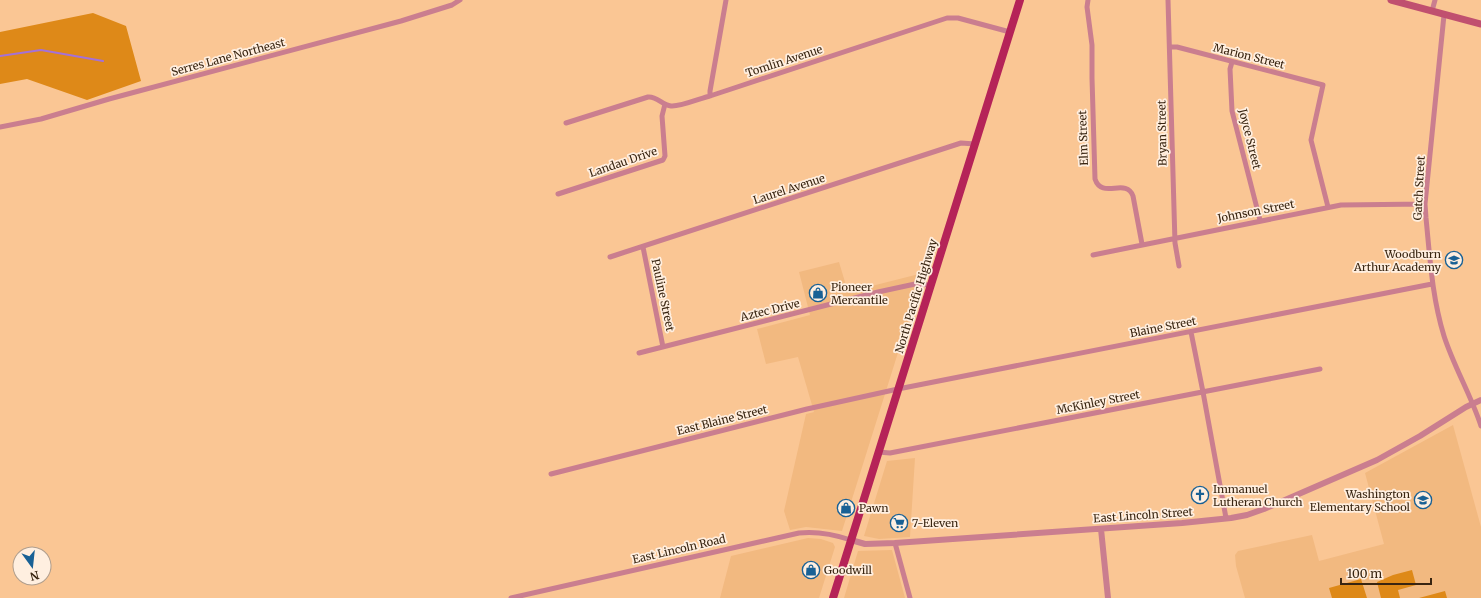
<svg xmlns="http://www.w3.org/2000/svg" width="1481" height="598" font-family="Merriweather,serif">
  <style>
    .built { fill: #f2b980 }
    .green { fill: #de8918 }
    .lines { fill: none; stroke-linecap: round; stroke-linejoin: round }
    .stream { stroke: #a471d7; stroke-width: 2 }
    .minor { stroke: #ca7e8f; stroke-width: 5 }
    .tertiary { stroke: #ca7e8f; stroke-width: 6 }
    .secondary { stroke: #c0506f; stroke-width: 7 }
    .primary { stroke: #b52358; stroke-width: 8 }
    .labels { text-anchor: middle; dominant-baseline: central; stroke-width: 3.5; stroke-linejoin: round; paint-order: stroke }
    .street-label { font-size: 11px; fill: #392511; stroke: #ffefe0 }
    .poi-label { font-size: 11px; fill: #392511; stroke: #ffefe0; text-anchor: start }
  </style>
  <rect width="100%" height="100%" fill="#fac694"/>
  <path class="built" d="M839,262L848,292L923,273L842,531L806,527L790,530L784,511L806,414L814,412L798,357L766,364L757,329L810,315L799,272Z
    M1453,425L1481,527V598H1245L1236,566L1235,555L1238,551L1312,535L1319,561L1384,544L1365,473Z
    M915,458L910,537L879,539L864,536L887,461Z
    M808,538L821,539L833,543L835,547L819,598H720L731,556Z
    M892,550L905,598H844L858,551Z"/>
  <path class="green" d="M93,13L126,26L141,81L87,100L27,79L0,84V32Z
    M1412,570L1416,585L1398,590L1400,598H1381L1377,582L1393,575Z
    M1361,579L1367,598H1332L1329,588Z
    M1445,591L1447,598H1419Z"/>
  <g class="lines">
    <path class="stream" d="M0,56L41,50L103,61"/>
    <path class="minor" d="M1088,0L1087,7L1092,45V78L1095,179C1102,200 1126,177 1133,196L1142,244
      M1168,0L1175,243L1179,266
      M1432,11L1435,0
      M1444,15L1425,204L1426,218C1430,258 1432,297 1444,336C1454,367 1471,395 1481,426
      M1170,47H1177L1323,85L1311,140L1328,207
      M1232,62L1230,69L1232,111L1260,220
      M710,96V91L726,0
      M566,123L648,97C657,96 662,105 671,106C680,107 701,98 710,96L947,18H958L1010,32
      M0,127L41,119L109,99L401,21L452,5L460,0
      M558,194L663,160L665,156L662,116L665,104
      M643,247L663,347
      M1093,255L1341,205L1425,204
      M610,257L961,143L975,144
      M1191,332L1203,392L1226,518
      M639,353L878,292L915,284L930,285
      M878,452L890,453L1320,369
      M551,474L807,409L898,389L1432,284
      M895,543L910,598
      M511,598L799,533C817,531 833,534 851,540"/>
    <path class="tertiary" d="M1101,529L1108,598
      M851,540L865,544L895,543L1182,523L1231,518L1247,515L1264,509L1377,460L1420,436L1466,407L1481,400"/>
    <path class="secondary" d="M1391,0L1481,24"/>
    <path class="primary" d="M833,598L1020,0"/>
  </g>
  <defs>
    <symbol id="school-ring" viewBox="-11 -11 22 22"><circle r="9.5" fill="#ffefe0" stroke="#196195" stroke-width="1.5"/><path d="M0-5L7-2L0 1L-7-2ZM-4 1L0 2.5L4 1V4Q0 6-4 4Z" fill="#196195"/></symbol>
    <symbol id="shop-ring" viewBox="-11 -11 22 22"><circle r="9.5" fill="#ffefe0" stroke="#196195" stroke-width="1.5"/><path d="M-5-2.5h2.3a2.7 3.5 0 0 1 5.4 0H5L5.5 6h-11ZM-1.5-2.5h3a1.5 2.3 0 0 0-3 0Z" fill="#196195"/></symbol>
    <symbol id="church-ring" viewBox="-11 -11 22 22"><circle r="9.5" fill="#ffefe0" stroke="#196195" stroke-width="1.5"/><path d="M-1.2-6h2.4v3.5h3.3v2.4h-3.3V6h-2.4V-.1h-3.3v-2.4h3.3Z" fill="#196195"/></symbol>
    <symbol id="supermarket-ring" viewBox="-11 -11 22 22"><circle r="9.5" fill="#ffefe0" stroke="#196195" stroke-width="1.5"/><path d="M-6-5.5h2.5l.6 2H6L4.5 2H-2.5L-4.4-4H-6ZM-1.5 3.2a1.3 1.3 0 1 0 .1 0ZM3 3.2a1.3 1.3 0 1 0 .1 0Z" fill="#196195"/></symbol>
  </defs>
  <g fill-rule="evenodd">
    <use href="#school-ring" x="1444" y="250" width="20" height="20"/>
    <use href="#shop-ring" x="808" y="283" width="20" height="20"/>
    <use href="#church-ring" x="1190" y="485" width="20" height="20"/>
    <use href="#school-ring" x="1413" y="490" width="20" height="20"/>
    <use href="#shop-ring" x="836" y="498" width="20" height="20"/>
    <use href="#supermarket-ring" x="889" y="513" width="20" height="20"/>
    <use href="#shop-ring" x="801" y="560" width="20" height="20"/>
  </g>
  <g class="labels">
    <g class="street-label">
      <text transform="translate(1249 56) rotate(14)">Marion Street</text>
      <text transform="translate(228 57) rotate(-15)">Serres Lane Northeast</text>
      <text transform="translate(784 61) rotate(-18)">Tomlin Avenue</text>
      <text transform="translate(1162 133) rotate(-91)">Bryan Street</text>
      <text transform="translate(1083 138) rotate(-92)">Elm Street</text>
      <text transform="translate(1250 139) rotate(76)">Joyce Street</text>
      <text transform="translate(623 162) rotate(-19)">Landau Drive</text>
      <text transform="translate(1419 188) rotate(-87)">Gatch Street</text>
      <text transform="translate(789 189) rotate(-18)">Laurel Avenue</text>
      <text transform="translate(1256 211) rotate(-11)">Johnson Street</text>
      <text transform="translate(663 295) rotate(78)">Pauline Street</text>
      <text transform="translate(916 296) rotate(-73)">North Pacific Highway</text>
      <text transform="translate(770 310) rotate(-14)">Aztec Drive</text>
      <text transform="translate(1163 327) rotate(-11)">Blaine Street</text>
      <text transform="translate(1098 402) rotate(-11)">McKinley Street</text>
      <text transform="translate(722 420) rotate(-14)">East Blaine Street</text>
      <text transform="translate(1143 515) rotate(-4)">East Lincoln Street</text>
      <text transform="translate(679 549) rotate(-13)">East Lincoln Road</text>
    </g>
    <g class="poi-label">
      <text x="1441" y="254" text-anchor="end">Woodburn<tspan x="1441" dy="13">Arthur Academy</tspan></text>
      <text x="831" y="287">Pioneer<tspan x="831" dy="13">Mercantile</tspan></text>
      <text x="1213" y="489">Immanuel<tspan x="1213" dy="13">Lutheran Church</tspan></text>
      <text x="1410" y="494" text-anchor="end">Washington<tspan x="1410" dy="13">Elementary School</tspan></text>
      <text x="859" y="508">Pawn</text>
      <text x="912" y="523">7-Eleven</text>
      <text x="824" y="570">Goodwill</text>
    </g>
  </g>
  <g transform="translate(32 566) rotate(165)"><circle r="19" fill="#ffefe0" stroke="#b09e8d"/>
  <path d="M0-3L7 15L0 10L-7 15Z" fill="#196195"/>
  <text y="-6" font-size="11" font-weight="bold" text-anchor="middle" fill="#392511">N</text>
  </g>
  <path d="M1341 578v6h90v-6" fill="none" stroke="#392511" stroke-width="2"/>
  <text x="1347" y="578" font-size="12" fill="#392511" stroke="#ffefe0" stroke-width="3" paint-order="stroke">100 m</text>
</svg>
